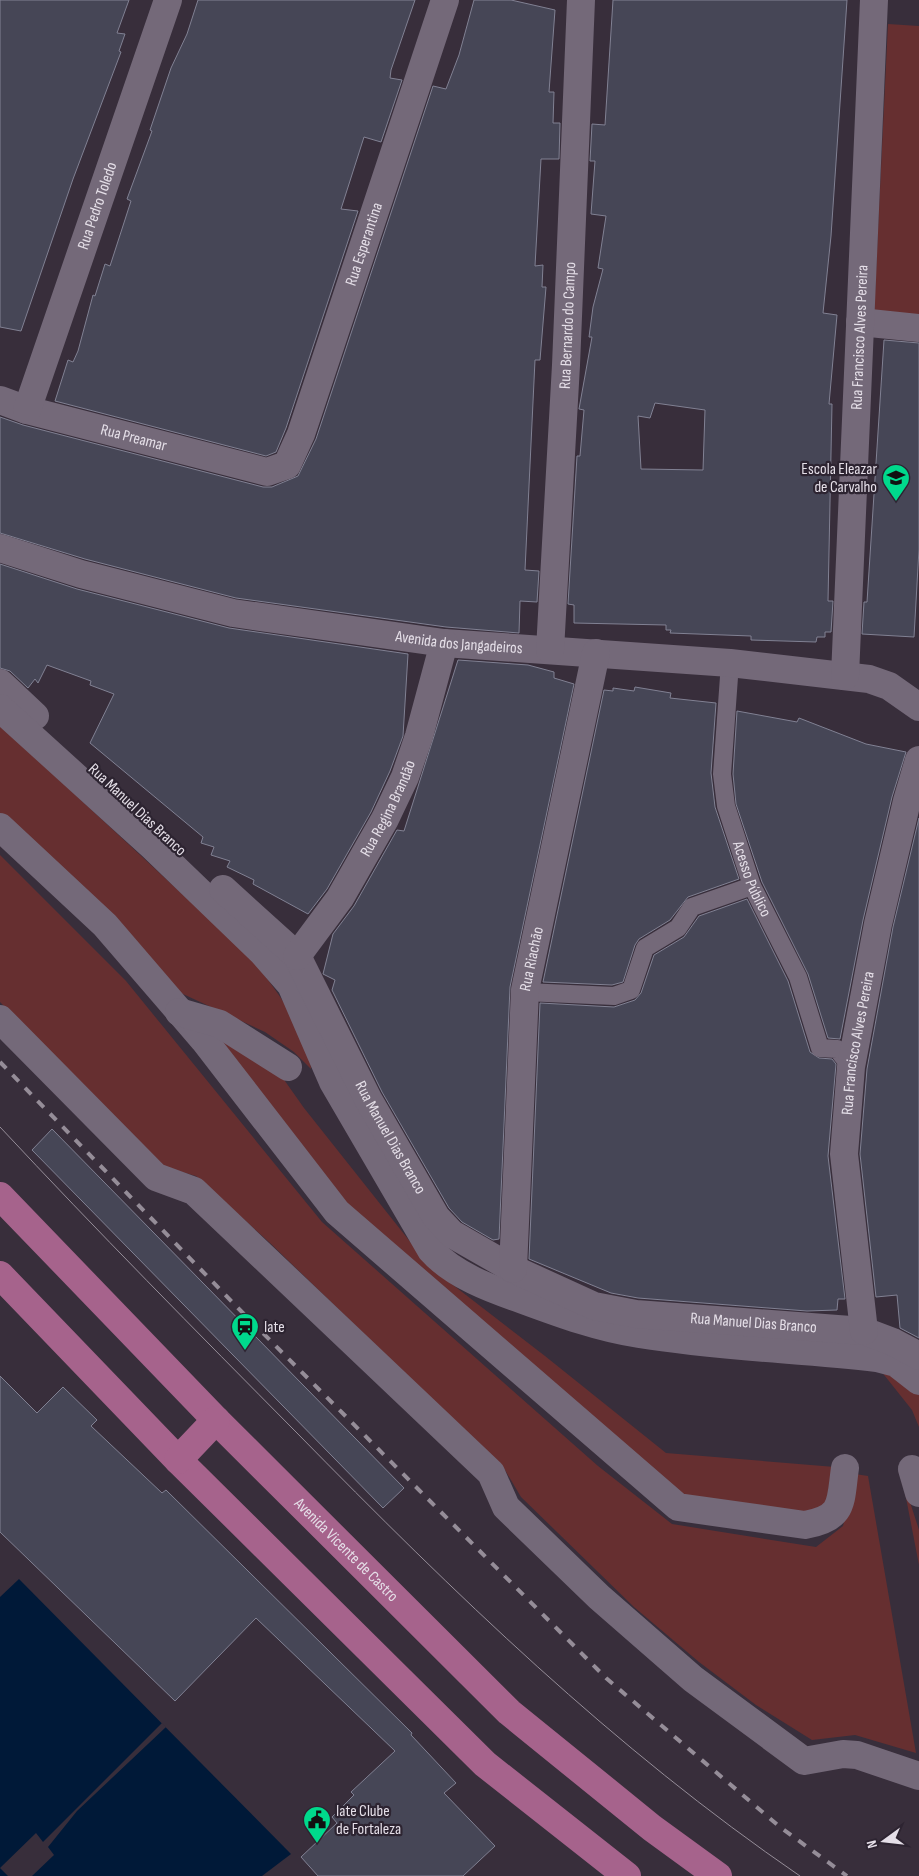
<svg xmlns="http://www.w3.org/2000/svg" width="919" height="1876" font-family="'Sofia Sans Condensed',sans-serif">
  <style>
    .green { fill: #662f30 }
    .water { fill: #001938 }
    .pier { fill: #382e3b }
    .building { fill: #464656; stroke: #818193; fill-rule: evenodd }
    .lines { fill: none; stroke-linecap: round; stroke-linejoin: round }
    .lane { stroke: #746979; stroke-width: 18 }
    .street { stroke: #746979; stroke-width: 28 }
    .primary { stroke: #a6638c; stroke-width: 28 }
    .tram { stroke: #958d98; stroke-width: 1 }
    .rail { stroke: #958d98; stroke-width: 4; stroke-dasharray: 9 9; stroke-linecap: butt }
    .labels { text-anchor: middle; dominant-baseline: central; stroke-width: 4.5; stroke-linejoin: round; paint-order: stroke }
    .street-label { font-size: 16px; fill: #e5dfe8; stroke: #2d2431 }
    .poi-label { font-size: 16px; fill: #e5dfe8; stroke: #2d2431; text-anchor: start }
  </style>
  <rect width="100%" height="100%" fill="#382e3b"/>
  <path class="green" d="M888,24L919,26V316L874,313Z
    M0,725L250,957C272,984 311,1034 311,1069L294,1052L265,1032L170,988L0,814Z
    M0,855L126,981L322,1222L598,1466L672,1524L816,1547L843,1526L855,1474L868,1476L916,1753L855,1735L812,1740L756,1705L699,1662L634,1607L521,1497L505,1470L270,1243L196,1176L158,1165L0,1002Z
    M210,1034L280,1074L304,1108L431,1268L545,1356L666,1453L835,1467L833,1499L823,1509L800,1514L684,1497L345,1209Z
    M877,1366L919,1392V1427L912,1410Z
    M902,1477L919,1530V1565Z"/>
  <path class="water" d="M19,1579L291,1854L262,1876H0V1597Z"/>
  <path class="pier" d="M162,1723L166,1727L77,1811L48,1847L54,1855L32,1876H8L0,1868L36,1833L43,1842Z"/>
  <path class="building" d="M0,0H129L117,33L125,34L119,51L121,52L73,179L21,331L0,327Z
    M198,0H415L391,70L390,78L402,80L381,142L364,137L341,209L358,211L286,428L276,452L266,456L55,401L68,360L73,362L78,351L93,295L95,296L105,264L110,266L131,201L127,199L152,131L150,130L171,68L187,34Z
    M474,0H511L555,10L549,92H554L553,123H560L559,159H541L535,266L543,265L542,287H546L540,360H535L525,570L539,571L537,602L520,601L519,633L446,627L236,598L85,559L0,533V417L23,425L263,487H272L298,476L316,439L433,86L446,89L459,55Z
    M613,0H847L831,236L823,313L837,315L829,404H832L828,601H833L831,632H825V637H817L816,642L751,640V636L670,633L671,630H666V625L574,623V605L568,604L577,456H580L584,410L579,409L592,337H589L593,307L603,269L598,268L606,216L591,214L595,161H590L592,124L605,125ZM655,403L705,410L703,470L641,469L638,416L650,418Z
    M884,340L919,343V549L914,637L862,634L864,602H867Z
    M0,564L77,589L229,628L408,654L403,736L390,771L371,812L327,889L308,914L253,884L254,880L227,867L230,861L211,855L214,847L201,843L203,837L90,743L114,694L90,685L91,681L47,665L38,683L35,679L28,688L10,671L0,668Z
    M458,660L528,665L554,672V678L574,684L510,987L499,1239L493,1240L462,1222L449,1208L382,1092L332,990L335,980L323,974L333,934L354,906L397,830L404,831Z
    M635,687L671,693L670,698L716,703L711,773L715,807L739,879L688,897L670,920L639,939L635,945L623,982L612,985L543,982L604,690L613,691V688L634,691Z
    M737,711L797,722L799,718L866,744L906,752L892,797L863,920L840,1039L828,1038L808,974L762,882L736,804L733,774Z
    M919,818V1338L900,1328L897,1295L876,1297L860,1154L867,1069L893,927Z
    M747,899L788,981L810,1052L819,1058L832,1059L836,1064L828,1156L845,1299H838L837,1310L807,1311L638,1298L611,1293L529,1259L540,1003L614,1007L635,1000L641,993L654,955L684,937L699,916Z
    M52,1129L404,1488L383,1508L32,1150Z
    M0,1376L37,1413L63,1387L97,1420L91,1426L162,1493L166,1490L412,1733L411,1735L456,1783L444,1793L495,1846L463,1876H318L301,1857L337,1823L332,1817L354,1795L351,1792L395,1751L256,1618L175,1701L0,1532Z"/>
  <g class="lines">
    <g class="lane">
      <path id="s1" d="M730,663L722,774L726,806L752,886L798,977L820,1048L837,1049L851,1067"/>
      <path d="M525,992L614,996L631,990L645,948L678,928L692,907L752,886"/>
    </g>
    <g class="street">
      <path d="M860,322L919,328"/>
      <path id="s2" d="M0,400L27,410L267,472L287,465L301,434L445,0"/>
      <path id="s3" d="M27,410L168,0"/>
      <path id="s4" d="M0,548L81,574L233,613L444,643L730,663L869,679L889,686L919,707"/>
      <path id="s5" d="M550,650L566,365L581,0"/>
      <path id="s6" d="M845,676L874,0"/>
      <path d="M0,683L35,716"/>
      <path d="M0,708L153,847L263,953L291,985L333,1082L431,1250C453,1275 491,1289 523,1300C561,1314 599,1328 639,1334C718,1347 798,1349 877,1358L896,1363L919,1381"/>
      <path d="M0,827L105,925L204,1040L337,1212L678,1507L805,1525C845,1518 840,1502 845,1468"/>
      <path id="s7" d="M223,889L297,956L368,1099L436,1217L452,1234L513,1269L594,1306L636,1314L864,1331L893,1342L919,1356"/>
      <path id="s8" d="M297,956L340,898L385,819L405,777L419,736L444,643"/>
      <path d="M179,1012L220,1024L288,1067"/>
      <path d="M0,1019L156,1177L194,1191L491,1473L506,1507L599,1597L693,1679L804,1761L843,1754L857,1755L919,1776"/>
      <path id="s9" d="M513,1269L525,990L596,653"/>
      <path id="s10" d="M864,1331L844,1154L851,1067L878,924L907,801L919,760"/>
      <path d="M912,1469L919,1493"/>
    </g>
    <g class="primary">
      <path id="s11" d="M0,1196L216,1420L509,1712L652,1828L718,1876"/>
      <path d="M0,1275L178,1460L485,1764L627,1876"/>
      <path d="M178,1460L216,1420"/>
    </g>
    <path class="tram" d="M0,1127C97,1231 196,1331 296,1432C454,1593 613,1748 800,1876"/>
    <path class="rail" d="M0,1062L238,1308L606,1678L780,1827L847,1876"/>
  </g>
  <defs>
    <symbol id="school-pin" viewBox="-11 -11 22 30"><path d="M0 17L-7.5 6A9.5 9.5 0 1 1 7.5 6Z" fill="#00d98c" stroke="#2d2431"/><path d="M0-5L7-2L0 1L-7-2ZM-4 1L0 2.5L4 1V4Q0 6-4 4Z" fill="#111"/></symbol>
    <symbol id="station-pin" viewBox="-11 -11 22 30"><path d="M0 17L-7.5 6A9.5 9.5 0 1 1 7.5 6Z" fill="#00d98c" stroke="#2d2431"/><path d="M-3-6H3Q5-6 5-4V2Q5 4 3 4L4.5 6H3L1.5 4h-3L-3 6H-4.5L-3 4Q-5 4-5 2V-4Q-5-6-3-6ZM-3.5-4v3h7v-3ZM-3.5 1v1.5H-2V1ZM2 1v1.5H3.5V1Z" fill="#111"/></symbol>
    <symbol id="civic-pin" viewBox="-11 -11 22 30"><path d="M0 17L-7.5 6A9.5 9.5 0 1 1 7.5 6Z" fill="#00d98c" stroke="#2d2431"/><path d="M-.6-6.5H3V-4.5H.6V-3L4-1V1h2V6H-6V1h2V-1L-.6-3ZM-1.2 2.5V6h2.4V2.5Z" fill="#111"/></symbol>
  </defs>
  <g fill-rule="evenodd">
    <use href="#school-pin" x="880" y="462" width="32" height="43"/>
    <use href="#station-pin" x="229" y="1311" width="32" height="43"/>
    <use href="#civic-pin" x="301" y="1804" width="32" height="43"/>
  </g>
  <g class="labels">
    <g class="street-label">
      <text stroke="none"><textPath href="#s3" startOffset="216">Rua Pedro Toledo</textPath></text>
      <text stroke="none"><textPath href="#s2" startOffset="532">Rua Esperantina</textPath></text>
      <text stroke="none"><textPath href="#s5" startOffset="325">Rua Bernardo do Campo</textPath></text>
      <text stroke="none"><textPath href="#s6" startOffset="339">Rua Francisco Alves Pereira</textPath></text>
      <text stroke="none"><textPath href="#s2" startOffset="139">Rua Preamar</textPath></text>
      <text stroke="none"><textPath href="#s4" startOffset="470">Avenida dos Jangadeiros</textPath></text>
      <text stroke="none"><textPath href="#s8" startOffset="174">Rua Regina Brandão</textPath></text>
      <text transform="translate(137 810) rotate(43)">Rua Manuel Dias Branco</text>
      <text stroke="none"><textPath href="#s1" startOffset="221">Acesso Público</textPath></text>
      <text stroke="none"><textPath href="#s9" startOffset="311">Rua Riachão</textPath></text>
      <text stroke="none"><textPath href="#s10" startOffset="290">Rua Francisco Alves Pereira</textPath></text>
      <text stroke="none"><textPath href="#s7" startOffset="304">Rua Manuel Dias Branco</textPath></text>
      <text stroke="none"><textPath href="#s7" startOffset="739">Rua Manuel Dias Branco</textPath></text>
      <text stroke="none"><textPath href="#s11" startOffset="495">Avenida Vicente de Castro</textPath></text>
    </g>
    <g class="poi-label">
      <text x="877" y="469" text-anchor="end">Escola Eleazar<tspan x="877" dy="18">de Carvalho</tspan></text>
      <text x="264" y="1327">Iate</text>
      <text x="336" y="1811">Iate Clube<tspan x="336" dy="18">de Fortaleza</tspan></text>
    </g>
  </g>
  <g transform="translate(884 1841) rotate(255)" stroke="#2d2431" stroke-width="4" paint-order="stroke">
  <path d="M0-4L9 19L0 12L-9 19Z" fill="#e5dfe8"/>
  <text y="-8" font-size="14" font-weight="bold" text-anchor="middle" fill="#e5dfe8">N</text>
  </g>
</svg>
